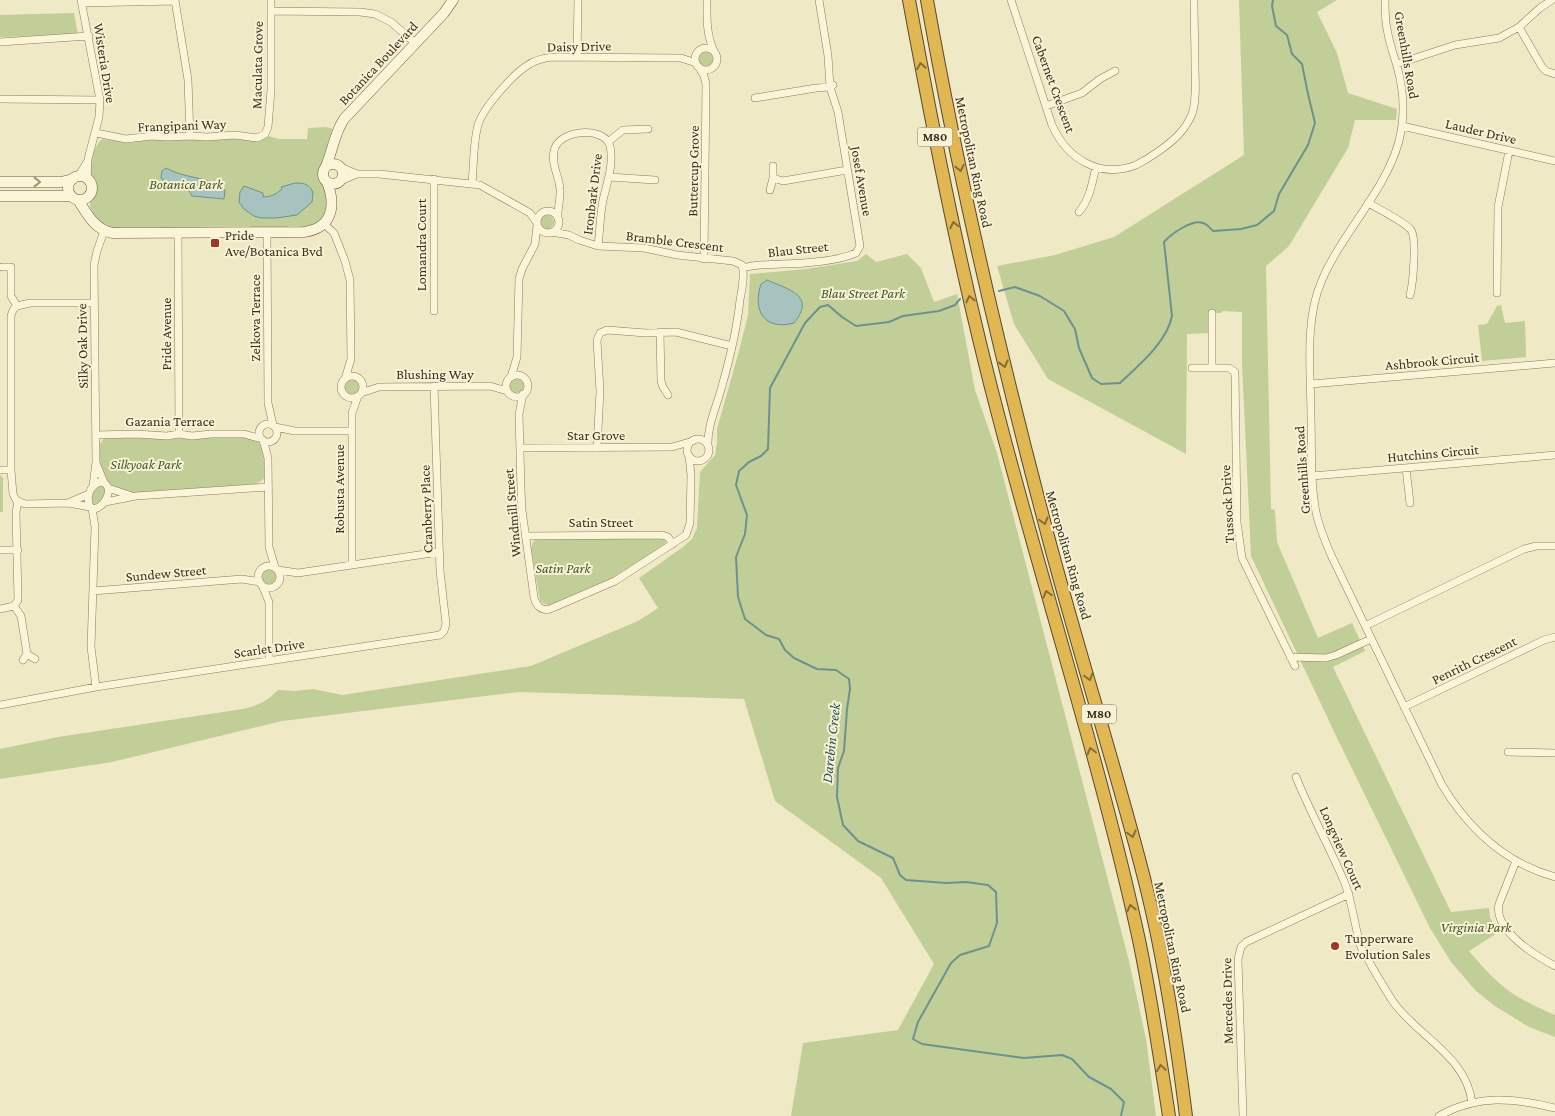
<svg xmlns="http://www.w3.org/2000/svg" width="1555" height="1116" font-family="'Crimson Pro',serif">
  <style>
    .green { fill: #c1ce98 }
    .water { fill: #a7c3bf; stroke: #6d928e }
    .lines { fill: none; stroke-linecap: round; stroke-linejoin: round }
    .stream { stroke: #6d928e; stroke-width: 2 }
    .street-casing { stroke: #8b7b5a; stroke-width: 8 }
    .secondary-casing { stroke: #6d5c3d; stroke-width: 11 }
    .highway-casing { stroke: #59482e; stroke-width: 14 }
    .street { stroke: #faf5d9; stroke-width: 7 }
    .secondary { stroke: #faf5d9; stroke-width: 10 }
    .highway { stroke: #e1b754; stroke-width: 12 }
    .oneway { stroke: #866d36 }
    .oneway2 { stroke: #9a927c }
    .poi-dot { fill: #9d3728; stroke: #f7f2d5; stroke-width: 2 }
    .labels { text-anchor: middle; dominant-baseline: central; stroke-width: 4; stroke-linejoin: round; paint-order: stroke }
    .shield { fill: #f7f2d5; stroke: #736a55; stroke-width: 1 }
    .shield-label { font-size: 12px; font-weight: bold; fill: #3b301e }
    .street-label { font-size: 14px; fill: #3b301e; stroke: #f7f2d5 }
    .park-label { font-size: 14px; font-style: italic; fill: #445824; stroke: #f7f2d5 }
    .poi-label { font-size: 14px; fill: #3b301e; stroke: #f7f2d5; text-anchor: start }
    .water-label { font-size: 15px; font-style: italic; fill: #2d585b; stroke: #f7f2d5 }
  </style>
  <rect width="100%" height="100%" fill="#f0e9c5"/>
  <path class="green" d="M1239,0H1337L1317,12L1337,53L1348,93L1397,109L1396,120H1355L1348,148L1289,246L1266,266L1271,509L1275,510L1277,542L1318,638L1352,623L1365,651L1333,667L1451,912L1489,908L1490,918L1499,932L1469,951C1481,965 1494,980 1509,991C1523,1001 1539,1008 1555,1015V1037L1529,1027L1495,1006L1476,991L1451,962L1430,928L1338,740L1251,556L1242,364V312L1223,311L1221,313H1208V333L1187,334L1186,454L1048,379L1014,324L997,266L1055,255L1114,237L1244,155Z
    M74,13L78,35L0,37V15Z
    M699 59a7 7 0 1 1 14 0a7 7 0 1 1-14 0Z
    M326,127L333,129L329,139L321,176L324,183L328,206L324,217L315,224L302,228L300,226H288L286,228H251L250,226L200,227L197,228H161L160,227H122C108,234 90,218 90,204C90,198 93,194 93,189C93,185 91,182 90,178C88,168 94,143 103,139L130,143L146,140H214L232,138L257,141L261,140L268,136L279,139H307L308,128Z
    M540 222a7 7 0 1 1 14 0a7 7 0 1 1-14 0Z
    M866,254L876,262L907,254L921,268L934,302L957,294L975,390L997,453L1129,961L1146,1039L1156,1116H791L803,1043L898,1030L934,964L881,878L775,801L744,699L519,692L282,721L112,762L0,779V749L58,737L243,709C259,705 266,702 278,690L295,691L313,689L342,695L531,666L638,621L658,608L639,578L683,547L692,539L697,528L700,472L715,455L717,443V429L739,351L748,315L750,274L806,269L857,261Z
    M1501,305L1505,323L1525,321L1526,357L1482,361L1478,325L1487,324L1497,306Z
    M510 386a7 7 0 1 1 14 0a7 7 0 1 1-14 0Z
    M345 387a7 7 0 1 1 14 0a7 7 0 1 1-14 0Z
    M105,437H149L167,440L180,438L192,440L210,437H248L258,441L264,451V479L256,484L133,493C127,491 119,490 114,487C99,478 99,458 100,444Z
    M0,475L3,478V512H0Z
    M100,485L105,489C106,496 101,503 95,506L93,505C91,497 93,489 100,485Z
    M663,538L666,542L664,545L612,578L549,605L542,603L540,601L531,548L533,542L536,539Z
    M262 577a7 7 0 1 1 14 0a7 7 0 1 1-14 0Z"/>
  <path class="water" d="M166,168C185,179 208,176 225,190L224,199L192,196C188,186 182,188 173,185C169,184 165,181 161,178L162,171Z
    M295,183C304,183 310,184 313,193L312,202L297,215L276,218H261L254,216L244,209L239,202L240,192L244,186L263,193V197C271,197 276,194 282,189L281,187Z
    M767,280C787,289 817,295 794,323C765,331 752,311 761,284Z"/>
  <g class="lines">
    <path class="stream" d="M999,291L1015,287L1040,296L1064,311L1075,329L1079,348L1092,378L1101,384L1120,383C1139,365 1167,342 1172,316L1164,242C1171,234 1192,219 1203,223C1207,224 1210,228 1213,231L1241,229L1257,225L1274,211L1279,194L1308,145L1315,123L1308,94L1302,64L1292,54L1287,35L1276,26L1272,6L1273,0
      M960,299L955,305L939,311L903,316L889,322L856,326L842,317L828,305L820,307L805,323L770,388L768,449L761,456L749,462L739,471L736,485L747,515L745,534L736,557L738,597L745,619L766,635L779,639L785,650L794,658L817,669L836,670L849,679L850,689L847,709L844,751L838,768L837,797L843,825L858,841L893,858L900,875L906,880L946,883L966,882L988,885L996,892L997,923L989,946L960,955L951,963L918,1022L913,1039L922,1044L1024,1058L1062,1055L1072,1059L1089,1077L1111,1089L1124,1102L1121,1116"/>
    <defs>
      <path id="street" d="M81,0L100,100L99,117L88,159L87,179
        M175,0L188,80L190,136
        M707,0C707,18 706,34 714,51
        M1011,0L1052,125C1067,159 1100,179 1136,165C1144,161 1152,156 1159,151C1173,141 1185,131 1192,114C1197,99 1195,81 1195,65C1195,43 1194,22 1194,0
        M1385,0C1385,11 1385,23 1388,34C1390,45 1394,56 1397,66C1404,91 1405,117 1399,141C1386,190 1342,233 1322,280C1304,320 1311,374 1311,418C1312,449 1310,481 1316,512C1319,527 1325,541 1331,555L1442,785C1468,828 1505,863 1555,877
        M82,3L175,1
        M271,11L360,12L375,14L391,22L415,43
        M1519,27L1542,67L1546,71L1555,74
        M0,42L89,36
        M695 59a11 11 0 1 1 22 0a11 11 0 1 1-22 0Z
        M577,57L578,0
        M1397,64L1455,45L1499,38L1519,27L1540,8L1552,0
        M699,67L704,76L706,84L704,259
        M755,98L816,88L830,87L833,85
        M0,99L100,100
        M1046,106L1082,93L1100,79L1115,71
        M1402,126L1555,161
        M96,133L126,139L152,136L167,137L190,136L207,137L235,135L257,138L265,134L268,127L271,90V0
        M608,142L623,130L648,129
        M340,167L357,174H379L480,185L530,213L537,223
        M78,177L87,162
        M609,177L655,180
        M773,178L783,181L847,170
        M434,179V311
        M340,181L357,174
        M472,183C474,164 473,143 478,125C483,108 513,74 528,65C535,60 544,58 553,57L681,58L696,63
        M770,190L773,178V166
        M1368,203C1377,208 1405,222 1411,230C1417,238 1413,284 1410,295
        M537 222a11 11 0 1 1 22 0a11 11 0 1 1-22 0Z
        M1079,212C1090,199 1092,183 1096,167
        M558,219C557,209 561,199 560,189C559,176 551,164 554,151C558,129 605,126 610,146C614,164 607,183 603,200C600,215 600,230 598,246
        M323,223L334,233L345,261L350,280L351,359L345,379
        M267,232L268,403L273,425
        M551,232L569,235L579,240L598,246L644,248L677,255L733,261L742,265C745,275 742,289 740,300C737,329 730,358 722,386C717,406 707,425 708,446
        M178,233L179,434
        M2,267H11V296L17,306L13,310L11,316V470L13,494L16,500L20,502L25,504L68,503L90,507
        M743,268C756,264 769,265 782,264C802,264 838,261 856,253L860,246L838,112L830,87L828,56L819,0
        M1497,293L1498,207L1509,151
        M17,306L30,303H94
        M660,332L661,381L663,387L668,395
        M1192,368H1229L1235,372L1237,522L1242,558L1295,666
        M1212,368V313
        M506 386a11 11 0 1 1 22 0a11 11 0 1 1-22 0Z
        M341 387a11 11 0 1 1 22 0a11 11 0 1 1-22 0Z
        M511,377L517,357L519,279L522,269L535,244L537,225
        M1311,384L1555,363
        M361,393L379,387L490,386L507,391
        M523,394L519,414L521,490L522,510L534,597C536,606 541,611 550,609L615,581L686,535L690,523L691,475L689,456
        M259 433a9 9 0 1 1 18 0a9 9 0 1 1-18 0Z
        M275,427L295,431H352
        M96,435L136,434L167,436L179,434L192,436L211,434H244L262,439
        M687 450a11 11 0 1 1 22 0a11 11 0 1 1-22 0Z
        M263,440L268,458L269,547L275,567
        M520,448L672,447L693,441
        M597,448L600,391L597,340L600,333L607,330L646,333L676,332L732,346
        M96,463L104,482
        M1406,468L1410,503
        M0,470H11
        M1312,476L1555,455
        M99,482C116,482 107,507 94,509L90,507C86,497 89,487 99,482Z
        M93,486L96,462L94,265L97,251L104,231
        M108,488L132,496
        M105,502L136,496L268,487
        M68,503L89,494
        M92,508L95,527L91,647L96,687
        M525,536L662,535L668,537L673,544
        M0,550H18
        M352,564V413L358,396
        M258 577a11 11 0 1 1 22 0a11 11 0 1 1-22 0Z
        M278,570L298,573L439,552
        M262,585L269,602V661
        M93,591L242,579L260,582
        M14,606L21,616L27,654
        M0,609L14,606L18,600L16,512L18,501
        M1365,626L1524,549L1536,546H1555
        M1290,657L1326,658L1336,655L1371,639
        M23,660L27,654L35,659
        M0,705L96,687L440,635L444,631L446,624L440,571L434,386
        M1404,707L1544,640L1555,637
        M1508,752L1555,753
        M1296,777C1310,812 1329,846 1344,881C1353,903 1354,925 1361,947C1364,954 1369,960 1372,967C1379,979 1386,991 1394,1003C1419,1037 1467,1057 1472,1103
        M1516,861L1499,904C1493,930 1536,956 1555,966
        M1243,1116L1238,959L1241,947L1246,942L1349,894
        M1439,1116C1478,1094 1514,1098 1555,1108"/>
      <path id="secondary" d="M323 174a10 10 0 1 1 20 0a10 10 0 1 1-20 0Z
        M326,166C333,150 334,134 344,119L444,13L453,0
        M68 188a12 12 0 1 1 24 0a12 12 0 1 1-24 0Z
        M0,182H61L73,179
        M0,196H71
        M78,200C88,215 95,230 113,233L304,232C333,228 336,205 327,182"/>
      <path id="highway" d="M909,0C935,141 963,283 1000,422C1045,595 1101,765 1139,940C1151,998 1160,1057 1169,1116
        M927,0C958,174 998,346 1043,517C1074,638 1113,757 1144,878C1164,956 1176,1036 1186,1116"/>
    </defs>
    <use href="#street" class="street-casing"/>
    <use href="#secondary" class="secondary-casing"/>
    <use href="#highway" class="highway-casing"/>
    <use href="#street" class="street"/>
    <use href="#secondary" class="secondary"/>
    <use href="#highway" class="highway"/>
  </g>
  <defs><path id="oneway-chevron" d="M-2-3.5L2.5 0L-2 3.5" fill="none" stroke-width="1.6" stroke-linecap="round" stroke-linejoin="round" transform="scale(1.25)"/></defs>
  <g class="oneway">
    <use href="#oneway-chevron" transform="translate(921 66) rotate(-100)"/>
    <use href="#oneway-chevron" transform="translate(960 168) rotate(78)"/>
    <use href="#oneway-chevron" transform="translate(954 225) rotate(-102)"/>
    <use href="#oneway-chevron" transform="translate(970 299) rotate(-103)"/>
    <use href="#oneway-chevron" transform="translate(1004 364) rotate(76)"/>
    <use href="#oneway-chevron" transform="translate(1044 521) rotate(75)"/>
    <use href="#oneway-chevron" transform="translate(1047 594) rotate(-106)"/>
    <use href="#oneway-chevron" transform="translate(1089 677) rotate(74)"/>
    <use href="#oneway-chevron" transform="translate(1091 751) rotate(-105)"/>
    <use href="#oneway-chevron" transform="translate(1132 834) rotate(75)"/>
    <use href="#oneway-chevron" transform="translate(1131 908) rotate(-103)"/>
    <use href="#oneway-chevron" transform="translate(1161 1068) rotate(-98)"/>
  </g>
  <use class="oneway2" href="#oneway-chevron" transform="translate(37 182)"/>
  <g class="poi-dot">
    <rect x="210" y="238" width="10" height="10" rx="2.5"/>
    <circle cx="1335" cy="946" r="5"/>
  </g>
  <g class="labels">
    <g class="shield">
      <rect x="917.5" y="127.5" width="35" height="19" rx="4"/>
      <rect x="1081.5" y="704.5" width="35" height="19" rx="4"/>
    </g>
    <g class="shield-label">
      <text x="935" y="137">M80</text>
      <text x="1099" y="714">M80</text>
    </g>
    <g class="street-label">
      <text transform="translate(579 46) rotate(-1)">Daisy Drive</text>
      <text transform="translate(1407 55) rotate(80)">Greenhills Road</text>
      <text transform="translate(105 63) rotate(81)">Wisteria Drive</text>
      <text transform="translate(378 63) rotate(-47)">Botanica Boulevard</text>
      <text transform="translate(257 65) rotate(-89)">Maculata Grove</text>
      <text transform="translate(1054 84) rotate(70)">Cabernet Crescent</text>
      <text transform="translate(182 125) rotate(-2)">Frangipani Way</text>
      <text transform="translate(1481 131) rotate(13)">Lauder Drive</text>
      <text transform="translate(974 162) rotate(78)">Metropolitan Ring Road</text>
      <text transform="translate(693 171) rotate(-89)">Buttercup Grove</text>
      <text transform="translate(862 181) rotate(80)">Josef Avenue</text>
      <text transform="translate(592 194) rotate(-83)">Ironbark Drive</text>
      <text transform="translate(675 241) rotate(7)">Bramble Crescent</text>
      <text transform="translate(421 245) rotate(-90)">Lomandra Court</text>
      <text transform="translate(798 249) rotate(-6)">Blau Street</text>
      <text transform="translate(255 318) rotate(-90)">Zelkova Terrace</text>
      <text transform="translate(166 334) rotate(-90)">Pride Avenue</text>
      <text transform="translate(82 346) rotate(-91)">Silky Oak Drive</text>
      <text transform="translate(1432 361) rotate(-5)">Ashbrook Circuit</text>
      <text x="435" y="374">Blushing Way</text>
      <text x="170" y="421">Gazania Terrace</text>
      <text x="596" y="435">Star Grove</text>
      <text transform="translate(1433 453) rotate(-5)">Hutchins Circuit</text>
      <text transform="translate(1302 470) rotate(-94)">Greenhills Road</text>
      <text transform="translate(339 489) rotate(-90)">Robusta Avenue</text>
      <text transform="translate(1227 504) rotate(-93)">Tussock Drive</text>
      <text transform="translate(426 509) rotate(-92)">Cranberry Place</text>
      <text transform="translate(512 513) rotate(-95)">Windmill Street</text>
      <text x="601" y="522">Satin Street</text>
      <text transform="translate(1069 555) rotate(74)">Metropolitan Ring Road</text>
      <text transform="translate(166 573) rotate(-5)">Sundew Street</text>
      <text transform="translate(269 648) rotate(-8)">Scarlet Drive</text>
      <text transform="translate(1474 660) rotate(-26)">Penrith Crescent</text>
      <text transform="translate(1342 848) rotate(66)">Longview Court</text>
      <text transform="translate(1173 947) rotate(78)">Metropolitan Ring Road</text>
      <text transform="translate(1227 1001) rotate(-91)">Mercedes Drive</text>
    </g>
    <g class="park-label">
      <text x="186" y="184">Botanica Park</text>
      <text x="863" y="293">Blau Street Park</text>
      <text x="146" y="464">Silkyoak Park</text>
      <text x="563" y="568">Satin Park</text>
      <text x="1476" y="927">Virginia Park</text>
    </g>
    <g class="poi-label">
      <text x="225" y="235">Pride<tspan x="225" dy="16">Ave/Botanica Bvd</tspan></text>
      <text x="1345" y="938">Tupperware<tspan x="1345" dy="16">Evolution Sales</tspan></text>
    </g>
    <g class="water-label">
      <text transform="translate(831 743) rotate(-84)">Darebin Creek</text>
    </g>
  </g>
</svg>
